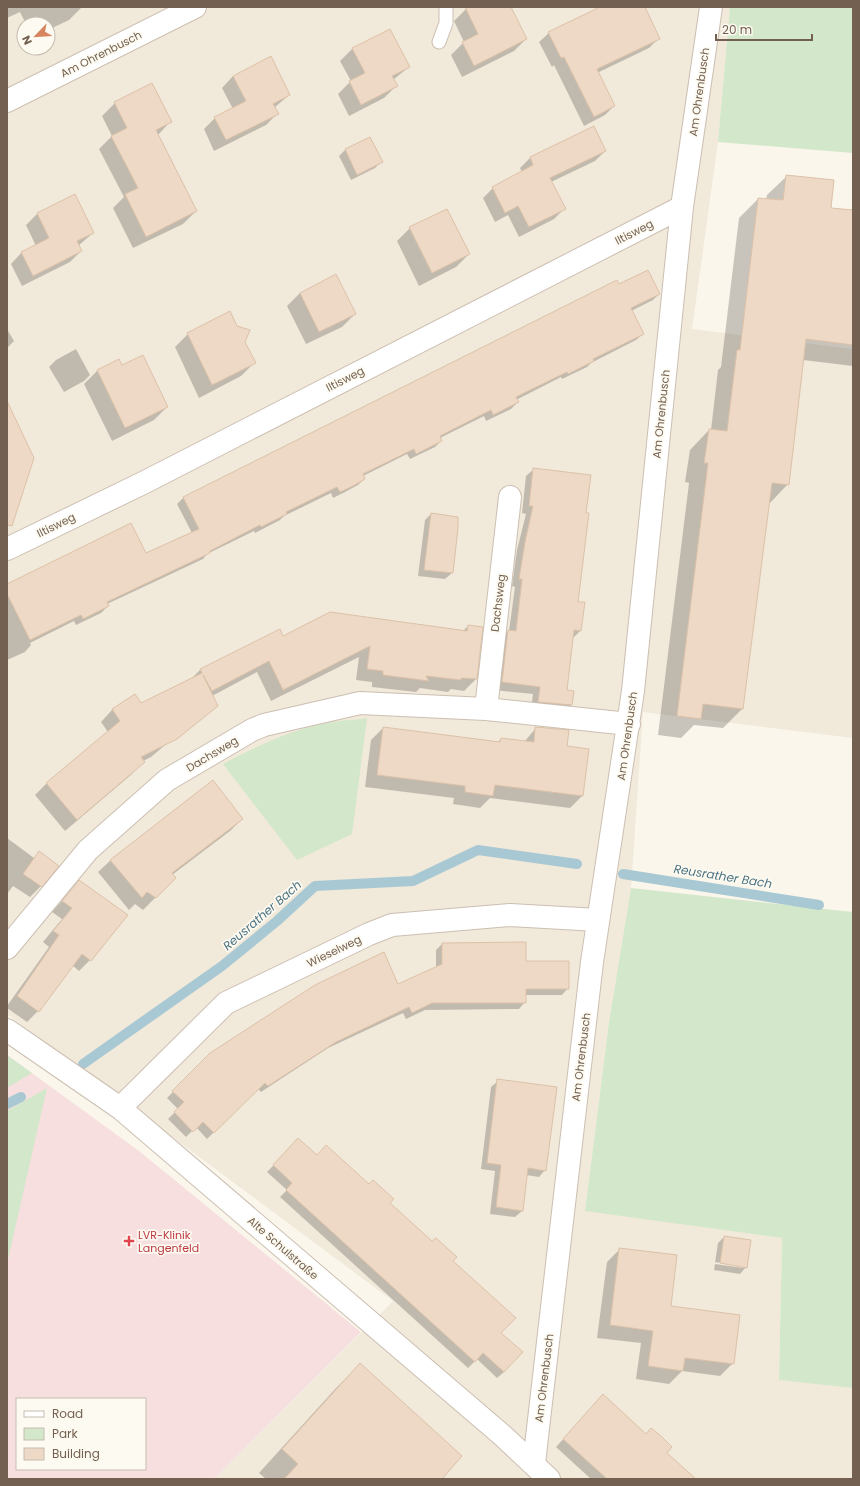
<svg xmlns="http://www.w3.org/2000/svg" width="860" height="1486" font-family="Poppins,sans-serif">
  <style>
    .residential { fill: #f1e9da; fill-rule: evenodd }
    .medical { fill: #f7dfe0; fill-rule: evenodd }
    .green { fill: #d3e7ca }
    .shadow { fill: #0003 }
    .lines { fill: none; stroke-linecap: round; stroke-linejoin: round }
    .stream { stroke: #a8c8d3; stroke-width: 10 }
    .building { fill: #edd9c5; stroke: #ddc1a8 }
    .service-casing { stroke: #ccbfb2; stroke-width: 15 }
    .minor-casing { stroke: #ccbfb2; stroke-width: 24 }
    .service { stroke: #fff; stroke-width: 13 }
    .minor { stroke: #fff; stroke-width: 22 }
    .health-dot { fill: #e0444e; stroke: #fdfaf1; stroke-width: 1.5 }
    .labels { text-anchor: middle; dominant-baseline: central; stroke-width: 3.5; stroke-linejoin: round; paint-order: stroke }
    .street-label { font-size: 11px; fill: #736050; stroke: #fdfaf1 }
    .health-label { font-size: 11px; fill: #be3a42; stroke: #fdfaf1; text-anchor: start }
    .water-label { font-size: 12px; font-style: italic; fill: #4c7483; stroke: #fdfaf1 }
  </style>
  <rect width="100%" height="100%" fill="#faf6eb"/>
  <path class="residential" d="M7,7H730L718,142L692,329L853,349V738L643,712L631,888L609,1022L585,1210L782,1238L779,1379L853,1388V1479H214L393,1301L7,1014ZM24,24H48V48H24Z"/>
  <path class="medical" d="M7,1055L139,1151L361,1332L214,1479H7ZM17,1399H145V1469H17Z"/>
  <path class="green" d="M730,7H853V153L718,142Z
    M367,718L352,834L297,860L223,764C257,746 294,728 333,722C344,720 356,720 367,718Z
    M631,888L853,912V1388L779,1380L782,1238L585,1211L609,1022Z
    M7,1055L32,1073L7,1088Z
    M47,1088L7,1264V1111Z"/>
  <path class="shadow" d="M7,7H80L81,8L69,20L48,30V24H26L20,12L7,18Z
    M471,7H510L526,39L514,51L462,77L451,55L464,42L454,21L466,9Z
    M601,7H644L658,39L649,48L597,73L614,106L605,115L584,126L554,65L552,67L539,42L549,33Z
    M352,49L409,67L393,80L396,86L384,98L349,116L338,94L351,81L340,61Z
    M233,76L289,95L274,108L277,114L266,125L214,151L204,129L215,118L233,109L222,88Z
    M115,103L170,122L158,135L196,211L183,224L133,248L113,208L124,197L99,149L112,136L102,116Z
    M594,128L605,151L595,161L551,182L564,209L554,219L519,237L508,215L495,222L483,198L493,188L522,172L520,168L530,158Z
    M370,138L382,161L375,168L351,180L339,156L345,150Z
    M787,176L830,209L853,211V366L803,360L788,484L769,504L742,709L723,728L694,725L681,738L658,735L689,483L685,482L690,450L709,430H711L718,370L721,367L739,218L758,199L766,200L767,195Z
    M74,195L93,233L78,246L81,251L70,262L22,286L11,264L22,252L36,246L26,225L37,214Z
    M447,210L469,254L456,267L419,286L397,241L410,228Z
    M616,281L618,285L659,294L653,300L631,311L643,334L636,340L591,363L587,367L562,379L561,377L516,400L518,402L511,409L486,421L484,416L440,438L441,441L435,447L410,459L407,454L363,476L364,479L358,485L345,492L333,498L331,493L284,516L280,520L255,533L254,531L207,554L203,559L107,604L108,606L101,613L76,625L74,621L30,643L31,645L25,652L7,660V586L146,555L192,533L177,504L183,498Z
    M300,293L355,314L342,327L306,344L287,306Z
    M7,329L14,341L7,348Z
    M188,334L254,363L241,376L199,398L175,347Z
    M76,349L90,375L84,381L64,392L49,367L56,360Z
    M118,360L122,367L167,407L154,420L112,441L84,384L97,371Z
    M534,469L585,514L577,603L580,631L572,639L566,691L573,692L571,705L563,713L531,709L533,694L494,690L500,638L508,631H509L515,587L512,586L517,550L526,514L522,513L526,476Z
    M431,514L458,518L452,573L445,579L418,576L425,520Z
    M468,626L476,679L464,691L451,689L448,692L420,688L416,692L372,687V682L356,680L359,657L271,701L257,672L212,696L203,713L151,757L143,761L132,774L65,831L35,795L47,783L108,732L101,722L112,710L135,695L141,704L191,679L200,670L280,631L283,637L463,631Z
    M383,728L498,742L501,739L524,742L536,728L566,747L588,749L582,796L570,808L490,798L480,808L453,804L454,798L365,787L371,740Z
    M242,819L230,831L172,875L175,878L143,910L135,904L129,910L98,872L111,860Z
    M7,838L34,858L39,853L41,886L30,897L13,886L7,894Z
    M79,882L90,960L79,971L72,965L38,1011L27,1022L7,1008V1006L49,947L43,942L62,919L52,912Z
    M442,944L525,962L568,988L562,995H525V1002L519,1009L425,1010L406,1019L403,1013L328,1048L261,1092L258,1089L207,1139L196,1127L186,1137L168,1119L178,1109L167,1098L211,1054L398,985L436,968V950Z
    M498,1081L545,1170L539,1177L526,1175L522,1211L515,1217L490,1214L495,1171L481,1169L491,1087Z
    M292,1146L317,1157L389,1203L452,1261L500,1333L504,1372L497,1378L477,1359L468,1368L280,1197L287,1190L267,1172Z
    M724,1237L746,1267L740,1274L714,1270L715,1264L743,1268V1266L715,1262V1263L718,1243Z
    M620,1249L669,1307L733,1363L720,1376L682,1371L669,1384L636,1379L641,1343L597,1338L607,1262Z
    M360,1365L440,1479H266L259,1473L336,1388Z
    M596,1403L645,1435L651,1429L666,1453L695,1479H591L556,1447Z"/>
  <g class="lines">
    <path class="stream" d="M623,874L819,905
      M83,1064L222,966L277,921L315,886L413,881L478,850L577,864
      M7,1104L21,1097"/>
  </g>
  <path class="building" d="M465,7H511L527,39L474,66L462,42L478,34Z
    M600,7H645L660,39L597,69L615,106L594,117L564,57L561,58L548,32Z
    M390,29L410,67L392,76L398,86L361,105L349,81L365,73L352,48Z
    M271,56L290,95L273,104L279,114L226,140L214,117L246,101L233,76Z
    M152,83L172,122L156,130L197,211L146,237L125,194L138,188L111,136L127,128L114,102Z
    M594,126L606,151L550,178L566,209L529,227L518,206L505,213L492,187L533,165L530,157Z
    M370,137L383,162L357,175L345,149Z
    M786,175L834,180L831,208L853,210V345L806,339L789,485L772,483L743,709L703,704L701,719L677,716L708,463H704L709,429L727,431L737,350H740L758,198L783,200Z
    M75,194L94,233L77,241L82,251L33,276L21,252L49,238L37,213Z
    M447,209L470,254L432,273L409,227Z
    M648,270L660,294L631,308L644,334L593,359L594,361L568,374L567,372L516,397L519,402L493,415L491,410L440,436L442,441L416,454L414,449L363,474L365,479L353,486L340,492L337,487L286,512L287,514L261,527L260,525L210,551V553L107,602L109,606L83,619L81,615L30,640L7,594V584L131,523L146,553L199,529L183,497L617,280L619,284Z
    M336,274L356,314L319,332L300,293Z
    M230,311L237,326L250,330L245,342L256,363L212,385L187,333Z
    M143,355L168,407L125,428L97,370L119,359L122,365Z
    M7,401L34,458L12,526L7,525Z
    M533,468L591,475L586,513H589L578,602H585L581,631L574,630L567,690L574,691L572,705L538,702L540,687L502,682L508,630L516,631L522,579H519L525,542L533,506H529Z
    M431,513L458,517V528L453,573L424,570Z
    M330,612L467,631L468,625L483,627L477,679L461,678V680L426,676L429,681L383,675V671L367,669L370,646L283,690L269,661L212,691L203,675L218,706L177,739L141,757L145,762L77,820L46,783L120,721L112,709L135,694L141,703L202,673L200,669L280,629L283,636Z
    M383,727L500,742L501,738L534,742L535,727L569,730L567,746L589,749L583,796L495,785L493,796L465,792V786L377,775Z
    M213,780L243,819L172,873L176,878L156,898L147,892L142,898L110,860Z
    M39,851L59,866L42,887L23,874Z
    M79,880L128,915L91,961L82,954L39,1012L17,996L59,935L53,931L72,908L62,901Z
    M526,942V961H569V989H526V1003H432L412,1013L409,1007L336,1042L268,1086L265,1083L214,1133L203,1122L193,1132L174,1112L184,1102L172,1091L210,1053L315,985L384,952L398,984L442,964V943Z
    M497,1079L557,1087L546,1171L528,1168L523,1211L496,1207L501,1165L487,1163Z
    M298,1138L317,1155L326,1145L369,1184L373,1180L394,1199L390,1203L432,1241L436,1238L457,1257L453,1261L516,1318L501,1333L523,1352L504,1372L483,1353L475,1362L286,1190L292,1183L273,1165Z
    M724,1236L751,1240L747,1268L720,1263Z
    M619,1248L677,1255L671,1306L740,1315L734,1364L685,1358L683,1371L648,1366L653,1331L610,1325Z
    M360,1363L462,1456L442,1479H284L298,1464L282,1449Z
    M603,1394L646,1434L651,1428L662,1437L672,1447L667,1453L696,1479H607L563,1439Z"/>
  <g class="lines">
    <defs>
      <path id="service" d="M439,42L446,23V7"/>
      <path id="minor" d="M7,101L195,7
        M7,549L143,483L682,207
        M486,709L510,497
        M7,948L88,850L167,780L252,730L264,725L360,703L486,709L629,724
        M7,1030L120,1108L502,1435L549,1479
        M120,1108L226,1003L369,934L392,925L510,915L598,920
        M534,1463L592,962L633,691L682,207L711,7"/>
    </defs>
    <use href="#service" class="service-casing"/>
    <use href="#minor" class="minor-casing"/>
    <use href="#service" class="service"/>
    <use href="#minor" class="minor"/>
  </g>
  <path class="health-dot" d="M127 1235h4v4h4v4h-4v4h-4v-4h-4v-4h4z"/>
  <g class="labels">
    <g class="street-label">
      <text transform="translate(101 54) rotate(-27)">Am Ohrenbusch</text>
      <text transform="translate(699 92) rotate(-82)">Am Ohrenbusch</text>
      <text transform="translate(634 232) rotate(-27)">Iltisweg</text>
      <text transform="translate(345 379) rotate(-27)">Iltisweg</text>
      <text transform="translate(661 414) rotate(-84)">Am Ohrenbusch</text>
      <text transform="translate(56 525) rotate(-26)">Iltisweg</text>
      <text transform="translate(498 603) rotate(-83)">Dachsweg</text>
      <text transform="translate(627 736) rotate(-82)">Am Ohrenbusch</text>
      <text transform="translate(212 754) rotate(-31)">Dachsweg</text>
      <text transform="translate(334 951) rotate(-26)">Wieselweg</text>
      <text transform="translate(581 1057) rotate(-83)">Am Ohrenbusch</text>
      <text transform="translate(283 1248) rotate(41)">Alte Schulstraße</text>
      <text transform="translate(544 1378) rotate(-83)">Am Ohrenbusch</text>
    </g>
    <g class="health-label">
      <text x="138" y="1235">LVR-Klinik<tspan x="138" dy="13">Langenfeld</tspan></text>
    </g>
    <g class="water-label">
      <text transform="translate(723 876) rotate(9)">Reusrather Bach</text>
      <text transform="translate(262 915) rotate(-41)">Reusrather Bach</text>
    </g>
  </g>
  <rect width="860" height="1486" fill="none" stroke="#736050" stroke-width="16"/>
  <rect x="16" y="1398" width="130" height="72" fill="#fdfaf1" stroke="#c6bcb1"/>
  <rect x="24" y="1411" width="20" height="6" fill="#ffffff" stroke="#c6bcb1"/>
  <text x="52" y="1418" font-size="12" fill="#736050">Road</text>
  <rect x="24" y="1428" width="20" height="12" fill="#d3e7ca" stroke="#c6bcb1"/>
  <text x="52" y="1438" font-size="12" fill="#736050">Park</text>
  <rect x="24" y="1448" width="20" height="12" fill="#edd9c5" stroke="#c6bcb1"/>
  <text x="52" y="1458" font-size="12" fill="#736050">Building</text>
  <g transform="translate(36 36) rotate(245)"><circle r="19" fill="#fdfaf1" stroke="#c6bcb1"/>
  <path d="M0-3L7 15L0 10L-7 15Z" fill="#d6855f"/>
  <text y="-6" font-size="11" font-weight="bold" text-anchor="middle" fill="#736050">N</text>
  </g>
  <path d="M716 34v6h96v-6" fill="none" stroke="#736050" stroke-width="2"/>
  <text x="722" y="34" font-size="12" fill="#736050" stroke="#fdfaf1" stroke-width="3" paint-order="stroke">20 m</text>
</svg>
